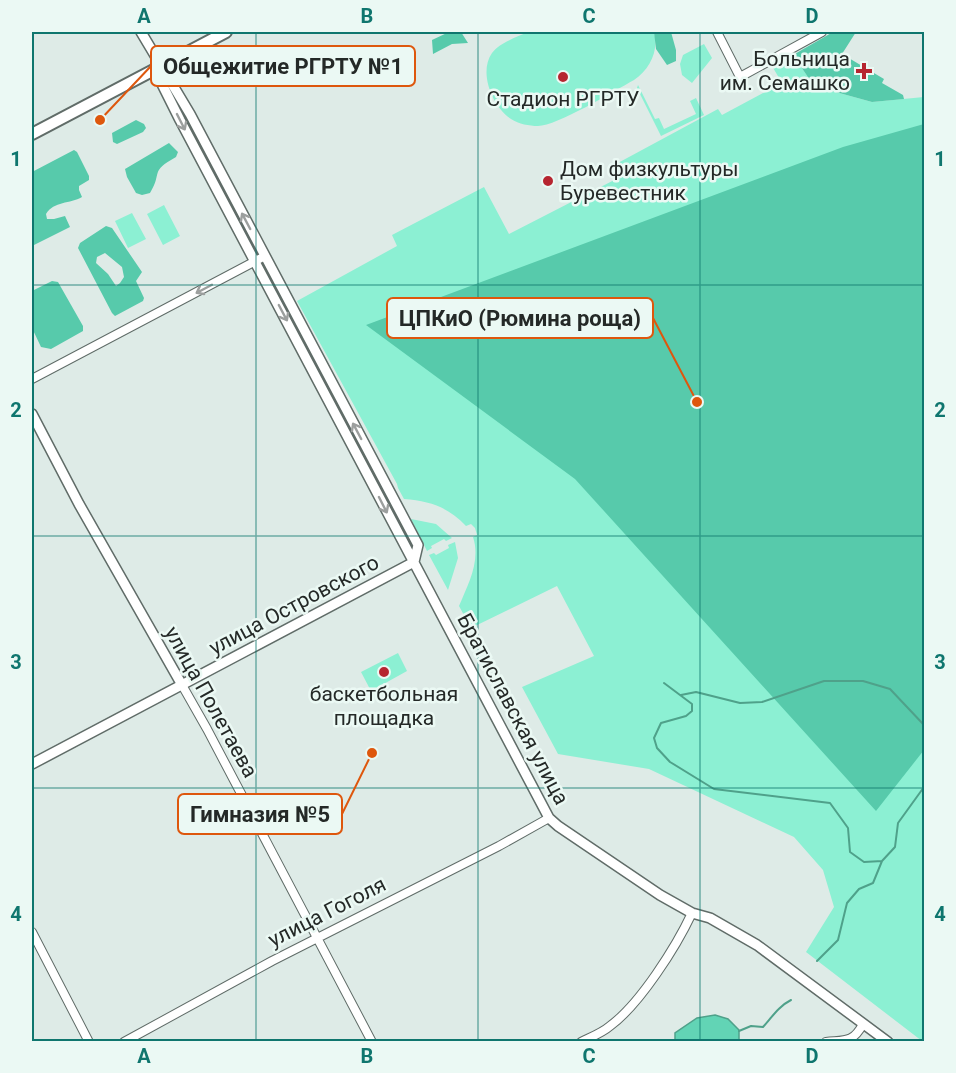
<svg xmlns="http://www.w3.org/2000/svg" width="956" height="1073" font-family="Roboto,sans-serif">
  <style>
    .green { fill: #8cf0d3 }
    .forest { fill: #57caab; fill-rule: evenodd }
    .water { fill: #62d4b5; stroke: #4fa18a; stroke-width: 1.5 }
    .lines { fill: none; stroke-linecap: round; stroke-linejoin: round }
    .stream { stroke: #4fa18a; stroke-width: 2 }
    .minor-casing { stroke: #606c68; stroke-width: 10 }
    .tertiary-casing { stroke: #606c68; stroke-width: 12 }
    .secondary-casing { stroke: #606c68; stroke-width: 14 }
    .minor { stroke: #fff; stroke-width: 8 }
    .tertiary { stroke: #fff; stroke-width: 9 }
    .secondary { stroke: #fff; stroke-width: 10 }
    .oneway { stroke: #9c9f9e }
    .grid { fill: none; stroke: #0f766e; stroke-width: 1.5; stroke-opacity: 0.55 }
    .poi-dot { fill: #b62530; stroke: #ebf9f4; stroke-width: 2 }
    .labels { text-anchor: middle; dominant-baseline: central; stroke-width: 5; stroke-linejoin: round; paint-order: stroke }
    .poi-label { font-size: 21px; fill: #242927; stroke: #ebf9f4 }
    .street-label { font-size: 21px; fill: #242927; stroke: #ebf9f4 }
    .leader { fill: none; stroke: #de570d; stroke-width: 2 }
    .callout-dot { fill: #de570d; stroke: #ebf9f4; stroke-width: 2 }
    .callout { fill: #ebf9f4; stroke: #de570d; stroke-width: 2 }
    .callout-label { font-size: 22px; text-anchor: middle; font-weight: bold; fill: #242927 }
    .neatline { fill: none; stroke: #0f766e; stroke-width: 2 }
    .grid-label { font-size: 20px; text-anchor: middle; font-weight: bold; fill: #0f766e }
  </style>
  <rect width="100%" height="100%" fill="#deebe7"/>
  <path class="green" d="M528,32H654C659,51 650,69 634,80C614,91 557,126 538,126C529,126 519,124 511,119C493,107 478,73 492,53C499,43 517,37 528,32Z
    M704,44L712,58L692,83L682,75L680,64L683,55Z
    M793,55L814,86L872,102L924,97V1041H922L806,952L834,907L823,870L794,837L649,769L558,754L522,687L594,656L557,586L471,628L459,606C468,584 481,561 473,537L477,535L475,528L471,524L466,526C448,507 430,501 404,499L398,488L397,484L297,301L397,246L392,235L484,187L509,234L622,176L616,164L718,109L722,115L782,83L772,66Z
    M638,85L655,119L659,118L664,129L696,114L690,101L696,98L704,115L661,136L637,88Z
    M164,205L180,236L163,245L147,214Z
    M132,213L146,239L128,248L115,221Z
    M411,519L436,524L452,538L446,541L444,539L431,546L432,548L427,551Z
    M455,542L458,558L448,590L429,555L434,553L436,555L449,548L448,545Z
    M398,653L407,671L371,691L361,672Z"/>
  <path class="forest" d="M449,32H461L468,43L452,44L433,54L432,40Z
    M654,32H671L676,50V61L667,65L656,49Z
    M833,32H856L842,54L884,79L882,83L903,95L904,99L872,102L814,86L793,55Z
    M136,120L144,124L146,128L143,132L117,144L113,142L112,133Z
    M924,124V750L876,811L575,479L366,325L843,147Z
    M169,143L178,152L176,157C149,172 163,172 150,193L142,195L136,193L127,177L125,169Z
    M74,150L77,152L89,176V180L79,186V190L82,197C70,204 54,201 46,214L47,219H54L65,216L70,227L32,246V172Z
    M106,226L112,228L142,272L136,281L144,298L143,301L115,316L112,313L78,248L80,243ZM105,253L122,267L124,277L120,283L116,286L108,274L96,263L97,257Z
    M52,281L58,282L83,326V331L51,349L41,347L32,328V291Z"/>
  <path class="water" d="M715,1015L728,1019L739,1030V1041H675V1033L697,1018Z"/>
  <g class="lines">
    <path class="stream" d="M664,683L692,704V711L686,716L661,723L654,738L657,748L670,762L714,789L830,803L848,828L850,852L864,862L882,861
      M681,695L696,692L740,703L762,702L824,681H863L890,689L924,725
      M817,961L838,940L847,903L859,889L873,883L882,861L895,847L898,823L924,787
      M739,1031L751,1026L763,1027C772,1017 779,1006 791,1000"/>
    <defs>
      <path id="minor" d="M717,32L740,77L822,32
        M32,379L265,256
        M182,685L207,729L372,1042
        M32,932L89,1042
        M124,1042L272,961L499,846L549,818
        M581,1042C591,1037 602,1033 610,1026C640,1004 676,947 692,913
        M826,1042C845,1040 853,1043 863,1024"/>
      <path id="tertiary" d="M141,32L190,114L418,545L414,562
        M157,60L155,70L180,120L549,818L558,826L660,895L692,913L710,918L757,945L888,1042
        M32,414L79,504L182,685
        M32,764L414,562"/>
      <path id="secondary" d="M32,134L226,32"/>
    </defs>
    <use href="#minor" class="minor-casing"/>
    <use href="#tertiary" class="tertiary-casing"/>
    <use href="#secondary" class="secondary-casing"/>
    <use href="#minor" class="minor"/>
    <use href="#tertiary" class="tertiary"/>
    <use href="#secondary" class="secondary"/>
  </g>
  <defs><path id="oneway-shaft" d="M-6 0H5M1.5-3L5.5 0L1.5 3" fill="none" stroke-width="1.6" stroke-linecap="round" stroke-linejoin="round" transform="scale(1.5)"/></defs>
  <g class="oneway">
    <use href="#oneway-shaft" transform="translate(181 122) rotate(63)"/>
    <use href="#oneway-shaft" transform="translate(246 221) rotate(-118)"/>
    <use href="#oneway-shaft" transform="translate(204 289) rotate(152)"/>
    <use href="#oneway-shaft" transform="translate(283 313) rotate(62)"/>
    <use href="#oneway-shaft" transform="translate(357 431) rotate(-118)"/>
    <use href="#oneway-shaft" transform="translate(383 505) rotate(63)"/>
  </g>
  <path class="grid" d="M256,32V1042M478,32V1042M700,32V1042M32,285H924M32,536H924M32,788H924"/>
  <g class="poi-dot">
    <path d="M861 62h6v6h6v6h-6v6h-6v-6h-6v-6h6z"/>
    <circle cx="563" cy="77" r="6"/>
    <circle cx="548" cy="181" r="6"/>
    <circle cx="384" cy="672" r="6"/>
  </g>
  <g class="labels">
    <g class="poi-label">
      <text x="850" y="59" text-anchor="end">Больница<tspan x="850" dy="24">им. Семашко</tspan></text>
      <text x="563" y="99">Стадион РГРТУ</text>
      <text x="560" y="169" text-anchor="start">Дом физкультуры<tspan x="560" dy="24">Буревестник</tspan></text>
      <text x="384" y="694">баскетбольная<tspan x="384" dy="24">площадка</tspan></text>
    </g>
    <g class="street-label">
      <text transform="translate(294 605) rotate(-28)">улица Островского</text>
      <text transform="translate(211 702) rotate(61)">улица Полетаева</text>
      <text transform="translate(513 709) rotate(62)">Братиславская улица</text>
      <text transform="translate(327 912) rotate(-27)">улица Гоголя</text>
    </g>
  </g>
  <path class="leader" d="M100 120L151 66M697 402L653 318M372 753L342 814"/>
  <g class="callout-dot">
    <circle cx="100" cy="120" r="6"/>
    <circle cx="697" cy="402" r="6"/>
    <circle cx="372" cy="753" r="6"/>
  </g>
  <g class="callout">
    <rect x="151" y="46" width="264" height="40" rx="6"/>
    <rect x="387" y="298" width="266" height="40" rx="6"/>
    <rect x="178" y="794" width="164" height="40" rx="6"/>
  </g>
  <g class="callout-label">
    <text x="283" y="74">Общежитие РГРТУ №1</text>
    <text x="520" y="326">ЦПКиО (Рюмина роща)</text>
    <text x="260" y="822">Гимназия №5</text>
  </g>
  <rect width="956" height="1073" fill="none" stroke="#ebf9f4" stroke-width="66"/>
  <rect x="33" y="33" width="890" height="1007" class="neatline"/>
  <g class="grid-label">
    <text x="144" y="23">A</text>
    <text x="367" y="23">B</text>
    <text x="589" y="23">C</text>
    <text x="812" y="23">D</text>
    <text x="16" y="166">1</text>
    <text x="940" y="166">1</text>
    <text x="16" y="417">2</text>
    <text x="940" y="417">2</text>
    <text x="16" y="669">3</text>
    <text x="940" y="669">3</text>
    <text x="16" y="921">4</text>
    <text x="940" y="921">4</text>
    <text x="144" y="1063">A</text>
    <text x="367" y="1063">B</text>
    <text x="589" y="1063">C</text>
    <text x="812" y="1063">D</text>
  </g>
</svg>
